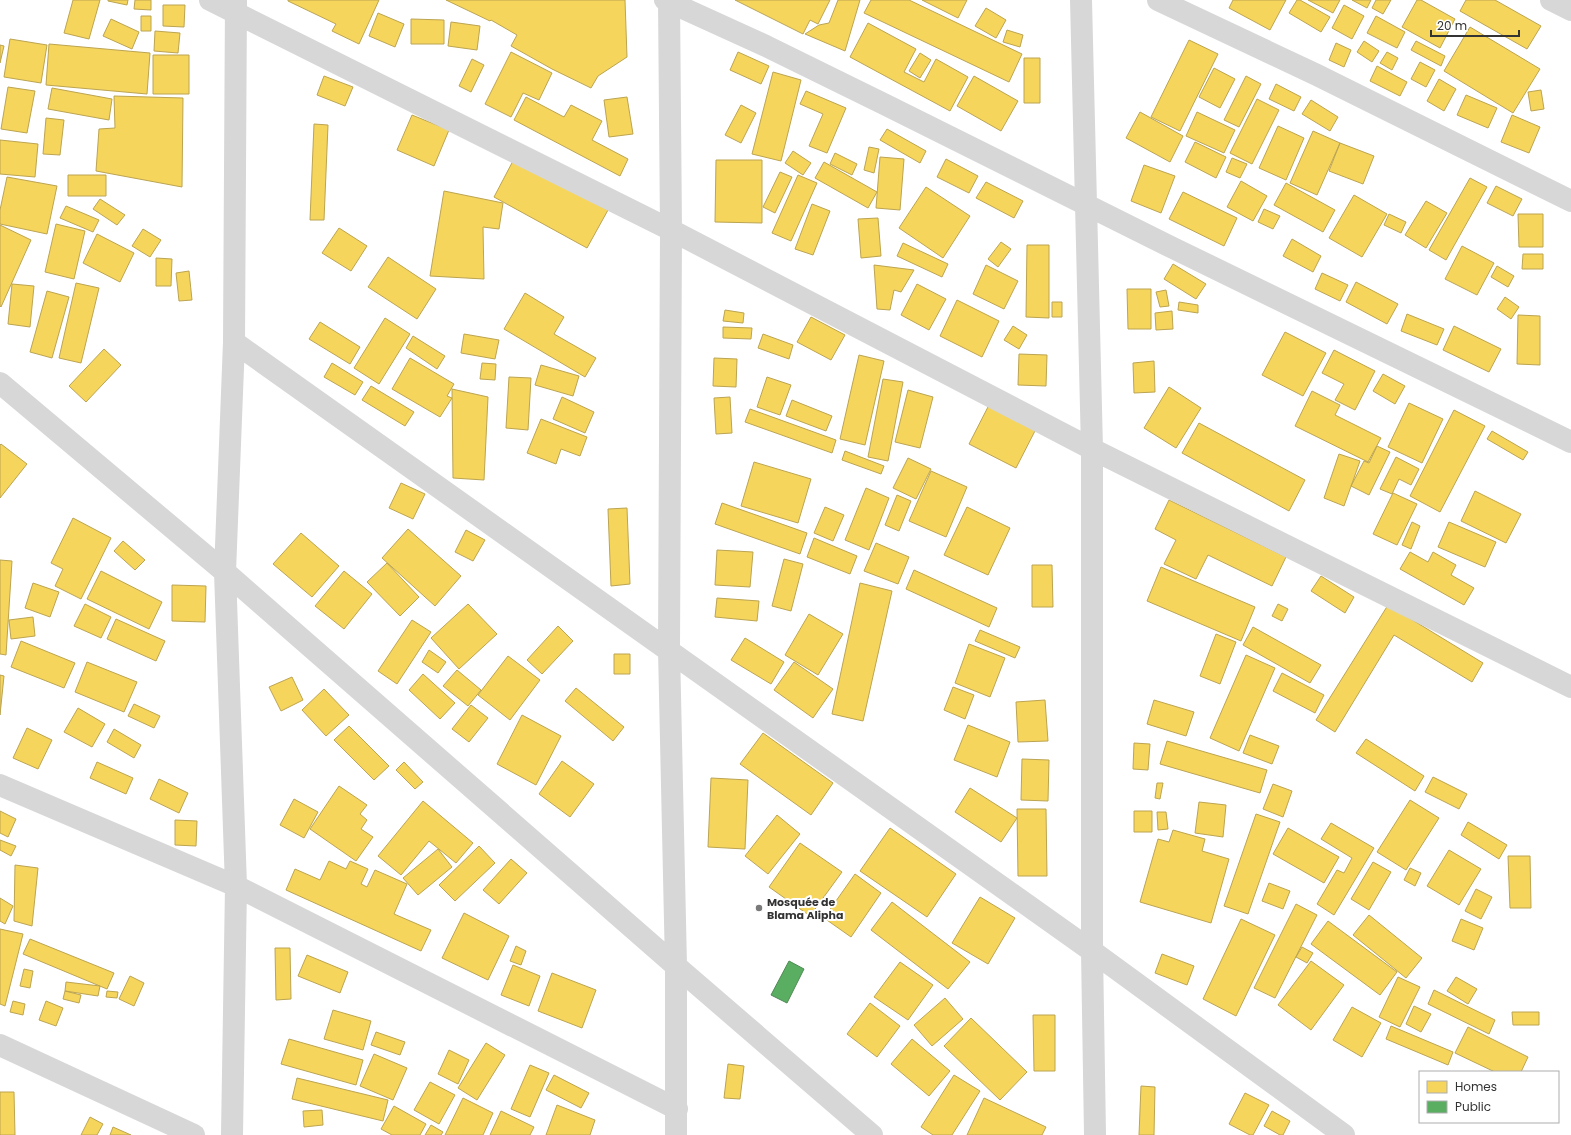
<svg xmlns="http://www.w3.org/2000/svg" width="1571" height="1135" font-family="Poppins,sans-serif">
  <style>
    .homes { fill: #f6d55c; stroke: #bca450 }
    .public { fill: #5aae61; stroke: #4e8953 }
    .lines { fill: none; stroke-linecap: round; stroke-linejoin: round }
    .street { stroke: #d7d7d7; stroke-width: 22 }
    .poi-dot { fill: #7a7a7a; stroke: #fff; stroke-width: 1.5 }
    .labels { text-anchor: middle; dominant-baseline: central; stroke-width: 4; stroke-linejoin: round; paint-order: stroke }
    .poi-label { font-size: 11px; font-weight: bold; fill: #333; stroke: #fff; text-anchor: start }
  </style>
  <rect width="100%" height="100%" fill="#fff"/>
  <path class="homes" d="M73,0H100L89,39L64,33Z
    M108,0H128L127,5L108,1Z
    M135,0H151V10L134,9Z
    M288,0H379L359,44L332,31L336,24L288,1Z
    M446,0H625L627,57L598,76L591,88L552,69L511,46L517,35L491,20L490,21Z
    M735,0H830L818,24L810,20L803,34Z
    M838,0H860L845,51L805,34L819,25L829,23Z
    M871,0H909L1022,54L1009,82L864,13Z
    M922,0H967L958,18Z
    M1233,0H1286L1270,30L1229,8Z
    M1297,0H1300L1330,17L1321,32L1289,13Z
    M1308,0H1340L1333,13Z
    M1352,0H1371L1367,8Z
    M1376,0H1391L1383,14L1372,8Z
    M1417,0H1421L1455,19L1440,48L1402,27Z
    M1466,0H1495L1541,26L1527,49L1460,11Z
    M163,5H185L184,27L163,26Z
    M1344,5L1364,16L1352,39L1332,28Z
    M986,8L1006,20L996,38L975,26Z
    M378,13L404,24L395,47L369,36Z
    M141,16H151V31H141Z
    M1376,16L1405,32L1397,48L1367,33Z
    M111,19L139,32L132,49L103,36Z
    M411,19L444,20V44H411Z
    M451,22L480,26L477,50L448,46Z
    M868,23L916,49L904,72L924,82L936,59L968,77L950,111L850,57Z
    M1470,27L1540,69L1513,113L1444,71Z
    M1007,30L1023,35L1020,47L1003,42Z
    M155,31L180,33L178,53L154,51Z
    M10,39L47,45L41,83L4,77Z
    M1189,40L1218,54L1180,131L1151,117Z
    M1364,41L1379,51L1372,62L1357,52Z
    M1416,41L1445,56L1441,66L1411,50Z
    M1336,43L1351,50L1344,67L1329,60Z
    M49,44L150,53L147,94L46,85Z
    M0,45L4,46L0,63Z
    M511,52L552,73L539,100L523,93L511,117L485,104Z
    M738,52L769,66L761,84L730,70Z
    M1387,52L1398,58L1392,70L1380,63Z
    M920,53L931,60L920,78L909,71Z
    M153,55H189V94H153Z
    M1024,58H1040V103H1024Z
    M472,59L484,65L471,92L459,86Z
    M1420,62L1435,70L1426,87L1411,79Z
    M1377,66L1407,82L1400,96L1370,81Z
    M1214,68L1235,79L1220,108L1199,97Z
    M773,72L801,80L781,161L752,154Z
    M324,76L353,87L345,106L317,95Z
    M974,76L1018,101L1001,131L957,106Z
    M1246,76L1261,84L1239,127L1224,120Z
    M1439,79L1456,89L1444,111L1427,101Z
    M1276,84L1301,97L1294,111L1269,99Z
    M8,87L35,91L27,133L1,129Z
    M52,88L112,99L109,120L48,109Z
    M1541,90L1544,109L1531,111L1528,92Z
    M806,91L846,108L827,153L809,146L823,114L800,104Z
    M1466,95L1497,108L1488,128L1457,115Z
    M114,96L183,98L182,187L96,171L99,129L115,128Z
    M526,97L564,117L571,105L602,121L592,140L628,159L620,176L514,120Z
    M627,97L633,134L609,137L604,100Z
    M1257,99L1279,110L1252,164L1230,153Z
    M1311,100L1338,117L1330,131L1302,114Z
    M741,105L756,113L741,143L725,135Z
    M1140,112L1183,136L1170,162L1126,138Z
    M1197,112L1235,130L1224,153L1186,136Z
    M412,115L449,130L434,166L397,150Z
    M1512,115L1540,127L1529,153L1501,142Z
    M46,118L64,120L60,155L43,154Z
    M314,124L328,125L324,220H310Z
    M1278,126L1304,138L1286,180L1259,168Z
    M887,129L926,151L920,163L880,140Z
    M1313,131L1340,143L1317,195L1290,183Z
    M0,140L38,144L35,177L0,174Z
    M1195,142L1226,157L1216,178L1185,162Z
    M1340,143L1374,156L1363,184L1329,171Z
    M869,147L879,149L874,173L864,170Z
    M793,151L811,163L803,175L785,163Z
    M835,153L857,164L852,175L830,164Z
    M880,157L904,159L900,210L876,208Z
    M1232,158L1247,164L1240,178L1226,172Z
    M514,159L608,210L587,248L494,197Z
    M946,159L978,176L969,193L937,177Z
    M716,160H762V223L715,222Z
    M824,162L877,192L868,208L815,178Z
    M1144,165L1175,176L1161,213L1131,201Z
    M780,172L792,177L775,213L763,207Z
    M68,175H106V196H68Z
    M798,175L817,183L791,241L772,233Z
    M7,177L57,186L47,234L0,224V210Z
    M1470,178L1487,187L1446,260L1429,250Z
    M1241,181L1267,196L1253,221L1227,207Z
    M986,182L1023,201L1014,218L976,198Z
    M1286,183L1335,210L1323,232L1274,205Z
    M1496,186L1522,199L1513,216L1487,203Z
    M926,187L970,216L943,258L899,228Z
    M444,191L503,203L499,229L483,227L484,279L430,276Z
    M1183,192L1237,218L1224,246L1169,219Z
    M1354,195L1387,214L1362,257L1329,238Z
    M100,199L125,215L117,225L93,209Z
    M1426,201L1447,213L1426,248L1405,235Z
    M812,204L830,211L813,255L795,249Z
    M66,206L99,220L93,232L60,218Z
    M1264,209L1280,216L1273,229L1258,222Z
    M1389,214L1406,222L1401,233L1384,225Z
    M1518,214H1543V247H1519Z
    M878,218L881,256L861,258L858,219Z
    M56,224L85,231L74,279L45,272Z
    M0,225L31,240L1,307L0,306Z
    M339,228L367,246L351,271L322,253Z
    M143,229L161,240L150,257L132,246Z
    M97,234L134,253L120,282L83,263Z
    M1292,239L1321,256L1313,272L1283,256Z
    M1001,242L1011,249L998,267L988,259Z
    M903,243L948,264L942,277L897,256Z
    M1027,245H1049V318L1026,317Z
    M1462,246L1494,263L1477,295L1445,279Z
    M1523,254H1543V269H1522Z
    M388,257L436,289L417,319L368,287Z
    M156,258L172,259L171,286H156Z
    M1173,264L1206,284L1196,299L1164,279Z
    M874,265L914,270L901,292L894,290L890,310L877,309Z
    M986,265L1018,281L1004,309L973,294Z
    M1497,266L1514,276L1508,287L1491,277Z
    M189,271L192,300L179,301L176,273Z
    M1322,273L1348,285L1340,301L1315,289Z
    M1356,282L1398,304L1387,324L1346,302Z
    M76,283L99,288L81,363L59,358Z
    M12,284L34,286L30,327L8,324Z
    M917,284L946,299L929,330L901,315Z
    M1127,289H1151V329H1128Z
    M1166,290L1169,306L1160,307L1156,292Z
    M47,291L69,297L52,358L30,352Z
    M525,293L564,317L554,334L596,358L585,377L504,329Z
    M1505,297L1519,307L1511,319L1497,309Z
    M957,300L999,321L982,357L940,336Z
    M1052,302H1062V317H1052Z
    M1179,302L1198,305V313L1178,310Z
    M725,310L744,313L743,323L723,321Z
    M1172,311L1173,329L1156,330L1155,313Z
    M1407,314L1444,329L1437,345L1401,331Z
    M1518,315L1540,316V365L1517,364Z
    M811,317L845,335L831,360L797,342Z
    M385,318L410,334L379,384L354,368Z
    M320,322L360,347L350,364L309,339Z
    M1013,326L1027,335L1019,349L1004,340Z
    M1454,326L1501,349L1489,372L1443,350Z
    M723,327L752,328L751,339L723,338Z
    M1285,332L1326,353L1303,396L1262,375Z
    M464,334L499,340L495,359L461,353Z
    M763,334L793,345L789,359L758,348Z
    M413,336L445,356L437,369L406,348Z
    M104,349L121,365L86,402L69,386Z
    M1334,350L1375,371L1355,410L1335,400L1344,384L1322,373Z
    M1019,354L1047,355L1046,386L1018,385Z
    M859,355L884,361L865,445L840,439Z
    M410,358L454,384L447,396L452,398L440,417L392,389Z
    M714,358L737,359L736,387L713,386Z
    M1154,361L1155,392L1134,393L1133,363Z
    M332,363L363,382L355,395L324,377Z
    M482,363L496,364L495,380L480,379Z
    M541,365L579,376L573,396L535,385Z
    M1383,374L1405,386L1395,404L1373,391Z
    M509,377L531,378L528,430L506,428Z
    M767,377L791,385L780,415L757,407Z
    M883,379L903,382L888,461L868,457Z
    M371,386L414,412L405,426L362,400Z
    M1169,387L1201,408L1176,448L1144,428Z
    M452,389L488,397L484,480L453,478Z
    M908,390L933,397L920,448L895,442Z
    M1312,391L1340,405L1335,415L1381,438L1368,462L1295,426Z
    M562,397L594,412L585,433L553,419Z
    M730,397L732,433L716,434L714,398Z
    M792,400L832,416L826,431L786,416Z
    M990,403L1037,427L1016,468L969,444Z
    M1409,403L1443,419L1422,463L1388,447Z
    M750,409L836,440L832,453L745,422Z
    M1454,410L1485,426L1440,512L1410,496Z
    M541,419L587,437L580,456L561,449L556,464L527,453Z
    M1199,423L1305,480L1289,511L1182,453Z
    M1492,431L1528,452L1523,460L1487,439Z
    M1,444L27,464L0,498V445Z
    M1377,446L1390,452L1369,495L1351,486L1364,461L1369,463Z
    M845,451L884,466L881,474L842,460Z
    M1339,454L1360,461L1344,506L1324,498Z
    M1396,457L1419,469L1411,485L1399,479L1392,494L1380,489Z
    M908,458L931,469L916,499L893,488Z
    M754,462L811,479L798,523L741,506Z
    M931,471L967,487L946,537L909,521Z
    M401,483L425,494L413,519L389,508Z
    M866,488L889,498L869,550L845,540Z
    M1475,491L1521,514L1506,543L1461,521Z
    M1393,493L1417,504L1397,545L1373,534Z
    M897,495L911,501L899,531L885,525Z
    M1169,500L1286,557L1272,586L1208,555L1196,579L1164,564L1176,540L1155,529Z
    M722,503L807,533L800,554L715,524Z
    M825,507L844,515L833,541L814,533Z
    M967,507L1010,528L988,575L944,555Z
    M627,508L630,584L611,586L608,509Z
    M73,518L111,538L81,599L55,586L63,569L51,563Z
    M1412,522L1420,526L1411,549L1402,545Z
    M1449,522L1496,542L1485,567L1438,547Z
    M408,529L461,576L435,606L382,558Z
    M466,530L485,540L473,561L455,552Z
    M301,533L339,566L312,597L273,564Z
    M814,538L857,556L850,574L807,557Z
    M123,541L145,560L135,570L114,551Z
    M876,543L909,557L898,584L864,571Z
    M717,550L753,552L750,587L715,585Z
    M1410,552L1428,562L1433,552L1456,565L1451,575L1474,588L1464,605L1400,569Z
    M784,559L803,564L791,611L772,606Z
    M0,560L12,561L6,655L0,654Z
    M387,563L419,597L400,616L367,582Z
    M1032,565H1052L1053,607H1032Z
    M1161,567L1255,607L1241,641L1147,601Z
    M914,570L997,608L989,627L906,589Z
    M101,571L162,602L149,629L87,599Z
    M344,571L372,594L344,629L315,606Z
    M1321,576L1354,597L1345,613L1311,591Z
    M33,583L59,592L50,617L25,608Z
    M860,583L892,591L863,721L832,714Z
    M172,585L206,586L205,622L172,621Z
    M717,598L759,601L757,621L715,617Z
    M85,604L111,617L101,638L74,626Z
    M468,604L497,634L459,669L431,638Z
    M1278,604L1288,609L1282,621L1272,616Z
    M1388,605L1483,663L1472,682L1394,635L1335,732L1316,720Z
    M809,614L843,634L818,675L785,655Z
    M33,617L35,636L11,639L9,620Z
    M116,619L165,641L156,661L107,639Z
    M412,620L431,632L397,684L378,671Z
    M558,626L573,641L542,674L527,660Z
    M1253,627L1321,665L1310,683L1243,645Z
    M980,630L1020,647L1015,658L975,641Z
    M1216,634L1236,642L1220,684L1200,676Z
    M745,638L784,662L771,684L731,660Z
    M21,641L75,663L64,688L11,667Z
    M969,644L1005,658L990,697L955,683Z
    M429,650L446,662L438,673L422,662Z
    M614,654H630V674H614Z
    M1246,655L1275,668L1239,751L1210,738Z
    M508,656L540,680L510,720L478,695Z
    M87,662L137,682L124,712L75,692Z
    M794,662L833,689L813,718L774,690Z
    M457,670L481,690L468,706L443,686Z
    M1282,673L1324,695L1315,713L1273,691Z
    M423,674L455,703L440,719L409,690Z
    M0,675L4,676L0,715Z
    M292,677L303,700L281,711L269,687Z
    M953,687L974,695L965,719L944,710Z
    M576,688L624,727L613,741L565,701Z
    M324,689L349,715L326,736L302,710Z
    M1045,700L1048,741L1018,742L1016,702Z
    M1154,700L1194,712L1186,736L1147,724Z
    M134,704L160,716L154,728L128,716Z
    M471,705L488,718L469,742L452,729Z
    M78,708L105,724L92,747L64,732Z
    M522,715L561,736L536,785L497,764Z
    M968,725L1010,742L997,777L954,760Z
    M349,726L389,766L374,780L334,740Z
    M27,728L52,740L38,769L13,758Z
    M114,729L141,745L134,758L107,742Z
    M763,733L833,783L811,815L740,764Z
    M1250,735L1279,746L1272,764L1243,753Z
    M1366,739L1424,776L1415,791L1356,753Z
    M1167,741L1267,770L1260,793L1160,764Z
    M1134,743L1150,744L1148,770L1133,769Z
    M1022,759L1049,760L1048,801L1021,800Z
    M562,761L594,784L570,817L539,794Z
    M97,762L133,778L126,794L90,778Z
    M404,762L423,782L415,789L396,770Z
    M1433,777L1467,794L1459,809L1425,792Z
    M711,778L748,780L745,849L708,847Z
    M159,779L188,793L179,813L150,799Z
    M1157,783H1163L1160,799L1155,798Z
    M1273,784L1292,791L1283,817L1263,809Z
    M339,786L367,805L360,814L367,820L361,829L373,837L356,861L310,829Z
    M970,788L1017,818L1001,842L955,812Z
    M294,799L318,812L304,838L280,825Z
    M1410,800L1439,818L1406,870L1377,852Z
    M423,801L473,843L456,863L429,841L401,875L378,856Z
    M1199,802L1226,805L1223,837L1195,833Z
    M1017,809H1046L1047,876H1018Z
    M0,811L16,819L8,837L0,833Z
    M1134,811H1152V832H1134Z
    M1157,812H1166L1168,829L1158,830Z
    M1256,814L1280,822L1248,914L1224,906Z
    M777,815L800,834L768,874L745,856Z
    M175,820L197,821L196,846L175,845Z
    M1468,822L1507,845L1499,859L1461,835Z
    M1331,823L1374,848L1334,915L1317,904L1337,870L1344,873L1352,858L1321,839Z
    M890,828L956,874L927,917L860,871Z
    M1288,828L1339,857L1324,883L1273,854Z
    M1173,830L1205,839L1202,851L1229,859L1211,923L1140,902L1158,839L1169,842Z
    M0,840L16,846L11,856L0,850Z
    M800,843L842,872L810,916L769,887Z
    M479,846L495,863L455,901L439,885Z
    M438,849L452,867L418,895L403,878Z
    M1449,850L1481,869L1459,905L1427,886Z
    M1508,856H1530L1531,908H1510Z
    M511,859L527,873L499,904L483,890Z
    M329,861L346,869L350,861L368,869L361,884L367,887L375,870L407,884L394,914L431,930L421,951L286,890L295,869L320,880Z
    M1373,862L1391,872L1369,910L1351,899Z
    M15,865L38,868L32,926L14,921Z
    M1410,868L1421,873L1415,886L1404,880Z
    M855,874L881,893L851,937L824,918Z
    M1269,883L1290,891L1283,909L1262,901Z
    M1476,889L1492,897L1481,919L1465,911Z
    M980,897L1015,918L988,964L952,943Z
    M0,898L13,906L5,924L0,921Z
    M892,902L970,962L948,989L871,930Z
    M1296,904L1317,915L1275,998L1254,988Z
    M464,913L509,936L488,980L442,958Z
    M1369,915L1422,958L1406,978L1353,935Z
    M1241,919L1275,935L1236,1016L1203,999Z
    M1461,919L1483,928L1474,950L1452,941Z
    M1328,921L1397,972L1380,995L1311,944Z
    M0,929L23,934L5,1006L0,1004Z
    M30,939L114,973L107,989L23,954Z
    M516,946L526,951L521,965L510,961Z
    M1302,947L1313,953L1307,963L1296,957Z
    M275,948H290L291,999L276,1000Z
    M1162,954L1194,966L1187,985L1155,973Z
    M307,955L348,972L340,993L298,976Z
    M1311,961L1344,985L1311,1030L1278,1005Z
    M900,962L933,985L908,1020L874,997Z
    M513,965L540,976L529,1006L501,995Z
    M24,969L33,971L30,988L20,986Z
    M552,973L596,990L582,1028L538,1011Z
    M130,976L144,983L134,1006L119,999Z
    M1398,977L1420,987L1400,1027L1379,1017Z
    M1456,977L1477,989L1468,1004L1447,991Z
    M66,982L100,986L98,996L65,991Z
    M1434,990L1495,1020L1489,1034L1428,1004Z
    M65,991L81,995L79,1003L63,999Z
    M107,991L118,992L117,998L106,997Z
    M945,998L963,1019L932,1046L914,1025Z
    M13,1001L25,1004L23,1015L10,1012Z
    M46,1001L63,1008L56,1026L39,1020Z
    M870,1003L900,1026L877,1057L847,1034Z
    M1414,1006L1431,1014L1421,1032L1406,1024Z
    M1352,1007L1381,1023L1362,1057L1333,1040Z
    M333,1010L371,1021L363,1050L324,1039Z
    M1512,1012H1539V1025H1513Z
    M1033,1015H1055V1071H1034Z
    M971,1018L1027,1072L1000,1100L944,1046Z
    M1391,1026L1453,1052L1448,1065L1386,1039Z
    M1468,1027L1528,1057L1521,1072H1495L1455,1053Z
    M376,1032L405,1042L400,1055L371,1045Z
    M289,1039L363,1060L356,1085L281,1064Z
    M912,1039L950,1071L929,1096L891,1064Z
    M486,1043L505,1055L477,1100L458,1088Z
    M449,1050L469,1060L458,1084L438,1074Z
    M374,1054L407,1068L393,1100L360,1086Z
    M728,1064L744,1066L740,1099L724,1098Z
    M530,1065L549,1073L530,1117L511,1109Z
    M554,1075L589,1093L581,1108L546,1090Z
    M954,1075L980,1091L952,1135H933L921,1127Z
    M297,1078L388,1100L383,1121L292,1099Z
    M430,1082L455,1095L439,1124L414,1110Z
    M1141,1086L1155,1087L1154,1135H1139Z
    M0,1092H14L15,1135H0Z
    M1245,1093L1269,1105L1253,1135H1250L1229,1124Z
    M463,1098L493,1113L483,1135H445Z
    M984,1098L1046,1127L1042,1135H967Z
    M557,1105L595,1120L590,1135H546Z
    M394,1106L426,1124L420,1135H392L381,1129Z
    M322,1110L323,1125L304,1127L303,1111Z
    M501,1111L534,1127L530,1135H490Z
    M1272,1111L1290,1121L1283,1135H1280L1264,1126Z
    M90,1117L103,1124L97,1135H81Z
    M431,1125L443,1132L441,1135H425Z
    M113,1127L131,1135H110Z"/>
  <path class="public" d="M789,961L804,969L787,1003L771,995Z"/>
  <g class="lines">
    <path class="street" d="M210,0L671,230L1092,449L1571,687
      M665,0L766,46L886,105L1173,248L1571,442
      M669,0L671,230L669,650L676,966V1135
      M1081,0L1092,449V951L1095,1135
      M1158,0L1317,75L1571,201
      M1551,0L1571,10
      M234,342L1092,951L1344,1135
      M0,383L225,572L676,966L872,1135
      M0,785L236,886L677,1109
      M0,1045L194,1135
      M232,1135L236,886L225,572L234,342L236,0"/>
  </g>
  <circle class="poi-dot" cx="759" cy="908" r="4"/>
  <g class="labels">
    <g class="poi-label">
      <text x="767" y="902">Mosquée de<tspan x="767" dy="13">Blama Alipha</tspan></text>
    </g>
  </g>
  <rect x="1419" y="1071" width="140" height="52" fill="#ffffff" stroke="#adadad"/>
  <rect x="1427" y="1081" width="20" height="12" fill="#f6d55c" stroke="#adadad"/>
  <text x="1455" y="1091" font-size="12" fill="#333333">Homes</text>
  <rect x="1427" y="1101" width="20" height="12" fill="#5aae61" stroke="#adadad"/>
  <text x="1455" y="1111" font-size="12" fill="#333333">Public</text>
  <path d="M1431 30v6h88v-6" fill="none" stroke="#333333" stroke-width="2"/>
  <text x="1437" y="30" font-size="12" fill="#333333" stroke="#ffffff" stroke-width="3" paint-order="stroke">20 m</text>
</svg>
